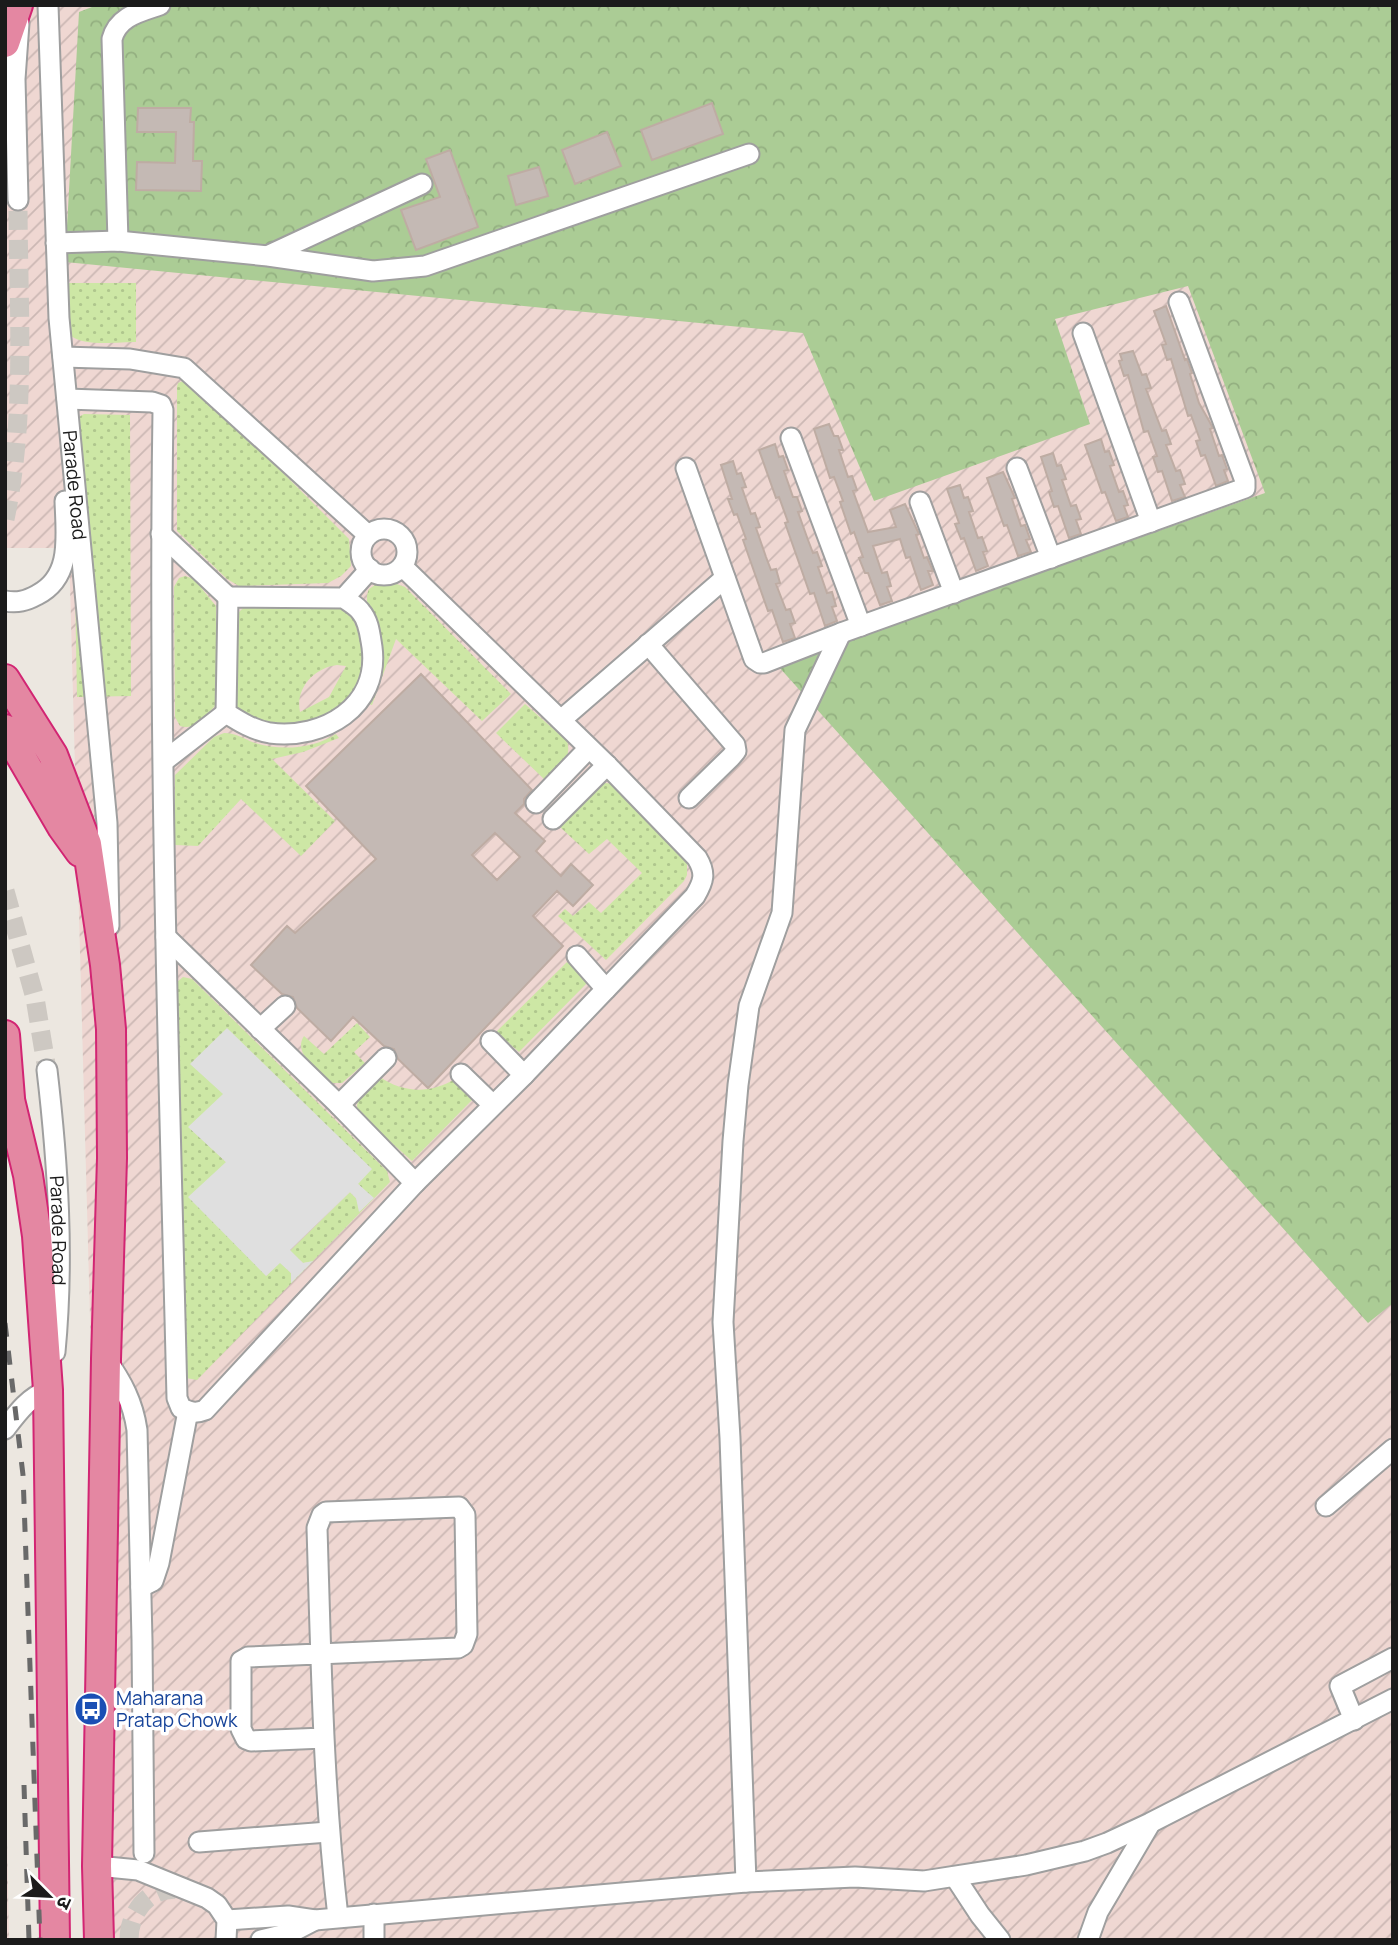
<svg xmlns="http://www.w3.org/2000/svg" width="1398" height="1945" font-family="Manrope,'Noto Sans Devanagari',sans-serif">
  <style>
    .military { fill: url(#military-furrows) }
    .grass { fill: url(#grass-dots); fill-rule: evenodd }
    .forest { fill: url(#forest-crowns) }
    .parking { fill: #dfdfdf }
    .building { fill: #c4b9b4; stroke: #beaca3; stroke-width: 2; fill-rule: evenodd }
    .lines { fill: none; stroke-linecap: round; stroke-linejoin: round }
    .minor-tunnel { stroke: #cdc8c2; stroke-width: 19; stroke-dasharray: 19 10; stroke-linecap: butt }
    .minor-casing { stroke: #9f9f9f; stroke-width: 23 }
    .highway-casing { stroke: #d22573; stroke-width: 32 }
    .minor { stroke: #fff; stroke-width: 19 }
    .highway { stroke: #e487a2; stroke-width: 28 }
    .rail { stroke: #696969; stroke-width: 5; stroke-dasharray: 14 14; stroke-linecap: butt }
    .labels { text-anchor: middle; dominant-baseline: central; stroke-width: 7; stroke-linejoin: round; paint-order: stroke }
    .street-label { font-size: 19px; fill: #1b1b1b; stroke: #fff }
    .transit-label { font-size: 19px; fill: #164399; stroke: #fff; text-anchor: start }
  </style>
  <defs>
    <pattern id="military-furrows" width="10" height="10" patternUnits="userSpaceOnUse" patternTransform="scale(1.75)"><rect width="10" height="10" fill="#efd7d2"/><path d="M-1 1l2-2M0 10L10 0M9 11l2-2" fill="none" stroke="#ccb8b4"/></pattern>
    <pattern id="grass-dots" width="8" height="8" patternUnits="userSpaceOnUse" patternTransform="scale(1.75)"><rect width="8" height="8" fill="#cde7a5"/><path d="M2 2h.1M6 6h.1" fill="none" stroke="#afc68d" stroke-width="1.8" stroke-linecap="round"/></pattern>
    <pattern id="forest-crowns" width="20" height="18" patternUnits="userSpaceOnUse" patternTransform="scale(1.75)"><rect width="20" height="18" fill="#abcc95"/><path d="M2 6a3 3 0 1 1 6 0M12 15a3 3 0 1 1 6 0" fill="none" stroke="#93af80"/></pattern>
  </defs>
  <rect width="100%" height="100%" fill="#ece7e0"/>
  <path class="military" d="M5,5H91L83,57L97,5H1393V1940H107L69,548H5Z
    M5,1734L9,1940H5Z"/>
  <path class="grass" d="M66,283H136V342C118,342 83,347 70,335Z
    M183,381L192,382L349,539L351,566L341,576L328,583L239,586L227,579L177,531V387L178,383Z
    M84,414L130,415L131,696L77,697L72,427L75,419Z
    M185,576L194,579L216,606V705C205,716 196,731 180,726L175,717L174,587L179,578Z
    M378,583H394L405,587L511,694L482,721L396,639L372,705L366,703C373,687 383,669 383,651C383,630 360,609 369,589Z
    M339,605L352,616L363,645L361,674L356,688L348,700L337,711L310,724L262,725L237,709V614L244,607ZM337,665L346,666L329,697L300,712C295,688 314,668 337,665Z
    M525,704L567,741C573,760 557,769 545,780L496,733Z
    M224,733C236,733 244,739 255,743C281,751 313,749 336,734L339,738L303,752L272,759L335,821L301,856L241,799L198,846L175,845V775L214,737Z
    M605,783L616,784L687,862V875L684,881L606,960L558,916L565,909L573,916L589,902L601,913L642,873L607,839L589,854L560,827L594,787Z
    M567,962L589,981L519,1052L496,1032Z
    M183,977L192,979L387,1171L390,1182L197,1380L186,1378L184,1374L177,982ZM224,1094L358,1184L373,1198L360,1211L356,1198L350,1192L290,1251L303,1263L311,1262L291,1281V1273L280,1262L266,1276L226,1162L189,1127Z
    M357,1023L370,1037L354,1052L365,1063L342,1083H331C319,1071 292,1054 304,1036L324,1054Z
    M380,1077C403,1093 430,1094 455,1079L475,1097L412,1161L359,1114C351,1099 370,1087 380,1077Z"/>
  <path class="forest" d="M97,5H1393V1303L1368,1323L778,666L1265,493L1188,286L1055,319L1090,424L874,501L803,333L65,262L79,12Z"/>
  <path class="parking" d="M227,1028L372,1169L358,1184L374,1198L359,1212L356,1198L350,1192L290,1250L303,1263L313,1261L291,1283V1273L280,1263L266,1276L188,1197L226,1162L188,1127L223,1094L190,1064Z"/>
  <path class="building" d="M712,103L723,134L652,160L641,130Z
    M138,108H191L190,122H194L193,161H202L201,191L136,190L137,162L175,163L176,132H137Z
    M607,132L621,166L575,184L562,150Z
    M450,150L478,227L416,250L401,210L440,197L426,159Z
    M539,167L548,196L516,205L508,176Z
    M1166,306L1185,360L1187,359L1192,373L1190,374L1199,403L1213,428L1210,429L1219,456L1222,455L1227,469L1224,470L1228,481L1216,486L1205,455L1201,456L1196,441L1200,440L1191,415L1188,416L1171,359L1167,360L1162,345L1166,344L1154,311Z
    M1133,351L1142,375L1146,374L1151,388L1146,389L1162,431L1166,430L1171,444L1166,445L1176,471L1180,470L1185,484L1180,485L1185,497L1172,501L1162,471L1158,472L1153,457L1157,456L1148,431L1144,432L1128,375L1124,376L1119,361L1122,360L1120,354Z
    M829,424L834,436H838L843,450H839L848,477L852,476L857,490L853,491L868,532L896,527L890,510L905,504L919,534L916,535L924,558L927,557L933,571H928L933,585L921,590L910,557L906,558L900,539L873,546L882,573L887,572L891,586L887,587L892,601L880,605L868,573H865L859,558L863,557L854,532L851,534L840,502L843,501L834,477L830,478L814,429Z
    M1101,439L1105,452L1109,451L1114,465L1110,466L1119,492L1123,491L1128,505L1124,506L1128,517L1116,521L1105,492L1102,493L1085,445Z
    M775,444L779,457L783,456L788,470L784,471L793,497H797L802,511L798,512L808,540L813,553L817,552L822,566L818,567L827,593L832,592L836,606L832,607L837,621L825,626L814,593L810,594L785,523L788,522L779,497L776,498L759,450Z
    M1053,453L1057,466L1061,465L1066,479L1062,480L1071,506L1076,505L1081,519L1076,520L1081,534L1069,538L1058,506L1054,507L1049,492L1052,491L1041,457Z
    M733,461L737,474L741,473L746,487L742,488L751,514L755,513L760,527L756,528L766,557L771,570L776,569L780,583L776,584L786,610L790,609L795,623L790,624L795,638L783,642L772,610L768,611L743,540L746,539L737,514L734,515L728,499H732L721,465Z
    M1003,472L1015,498L1012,499L1021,526L1025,525L1030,539L1026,540L1031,552L1018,556L1007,525L1004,526L987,478Z
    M960,485L964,498L968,497L973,511L969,512L978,538L982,537L987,551L983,552L988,566L976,571L964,538L961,539L955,524L959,523L947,489Z
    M421,674L532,790L524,799V804L515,813L545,841L536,851L561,876L571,864L593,885L573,906L557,891L533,916L563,946L428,1088L398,1059L394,1049L384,1046L353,1017L331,1041L297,1008L293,997L282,994L251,965L287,926L295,933L376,859L306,786ZM495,833L520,857L497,880L472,855Z"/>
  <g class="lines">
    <path class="minor-tunnel" d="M5,519C27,414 18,306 18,200
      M5,891L35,998L47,1070
      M129,1940C129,1908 154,1882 187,1891"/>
    <defs>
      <g id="minor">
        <path id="s1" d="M48,5L59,318L107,823L109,926"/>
        <path d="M18,200L15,79L19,23"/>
        <path d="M118,241L112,39C118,16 140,12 160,5"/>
        <path d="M56,243L118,241L268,256L373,271L425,266L749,154"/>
        <path d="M269,255L422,184"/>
        <path d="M1083,333L1151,522"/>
        <path d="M63,357L130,359L184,368L368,535"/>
        <path d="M67,399L152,402L161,405L163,410C158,739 169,1069 177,1398L181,1408C190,1412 195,1414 205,1410L415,1183L524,1075L695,896C704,881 706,873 697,858L607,765L403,567"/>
        <path d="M791,438L861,626"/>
        <path d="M686,468L754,659L760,663H764L841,633L1245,488V481L1179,302"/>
        <path d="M1017,468L1051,558"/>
        <path d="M920,502L954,593"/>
        <circle cx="384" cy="552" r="23"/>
        <path d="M161,534L228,597"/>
        <path d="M344,598C349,602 357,606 361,612C369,621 370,635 372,647C380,707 323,740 270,733C253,730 240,722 226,713L228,597L344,598L370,569"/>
        <path d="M5,601C18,603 26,601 37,595C73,577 66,535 65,501"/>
        <path d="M648,644L735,745L736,751L731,757L689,798"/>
        <path d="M561,720L725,578"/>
        <path d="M164,761L226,713"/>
        <path d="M536,803L589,748"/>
        <path d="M553,819L607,765"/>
        <path d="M166,937L339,1105L415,1183"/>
        <path d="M577,956L606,989"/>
        <path d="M260,1029L285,1006"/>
        <path d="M491,1041L524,1075"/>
        <path id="s2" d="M47,1070C58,1164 64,1258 55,1352"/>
        <path d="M461,1074L492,1104"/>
        <path d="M339,1105L386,1058"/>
        <path d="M106,1359C122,1382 133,1402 137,1430L142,1640L144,1853"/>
        <path d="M5,1429C18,1412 28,1398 48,1390L50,1382"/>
        <path d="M1326,1506L1393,1449"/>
        <path d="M141,1587L153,1581L159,1563L188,1411"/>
        <path d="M1354,1720L1340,1686L1393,1658"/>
        <path d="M324,1738L251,1741L246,1739L241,1729V1661L248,1657L458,1648L463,1645L467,1634L465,1515L459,1507L326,1512L322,1515L317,1528C321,1658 323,1788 338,1917"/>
        <path d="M199,1842L328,1832"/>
        <path d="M97,1866L138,1870L207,1898L217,1905L227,1920L226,1940"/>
        <path d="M955,1877L980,1915L1000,1940"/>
        <path d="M746,1882L730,1438L723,1322L733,1141L738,1085L749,1006L782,913L795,730L841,633"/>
        <path d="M374,1914V1940"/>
        <path d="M227,1920L288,1916L315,1920L746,1882L855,1877L924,1881L1026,1865L1085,1851L1107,1843L1150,1823L1393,1699"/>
        <path d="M261,1940L290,1933L315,1920"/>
        <path d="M1088,1940L1098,1912L1150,1824"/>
      </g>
      <path id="highway" d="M5,43L18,5
        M5,679L53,755L87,844L105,965L111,1029L112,1158L106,1359L97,1866L99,1940
        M5,729L62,827L80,852
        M5,1035L10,1098
        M5,1079L28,1175L37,1236L48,1390L55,1940"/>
    </defs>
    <use href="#minor" class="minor-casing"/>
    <use href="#highway" class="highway-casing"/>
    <use href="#minor" class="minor"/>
    <use href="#highway" class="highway"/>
    <path class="rail" d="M5,1323L23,1475L40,1940
      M24,1785L29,1940"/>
  </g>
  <defs>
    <symbol id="bus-disc" viewBox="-11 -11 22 22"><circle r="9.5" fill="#1a4fb4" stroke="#fff"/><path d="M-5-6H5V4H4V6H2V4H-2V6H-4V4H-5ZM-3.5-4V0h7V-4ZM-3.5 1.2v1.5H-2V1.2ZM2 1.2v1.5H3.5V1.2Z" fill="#fff"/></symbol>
  </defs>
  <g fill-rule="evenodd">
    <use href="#bus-disc" x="72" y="1690" width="38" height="38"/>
  </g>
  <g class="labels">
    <g class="street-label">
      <text stroke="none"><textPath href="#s1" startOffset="481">Parade Road</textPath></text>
      <text stroke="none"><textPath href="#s2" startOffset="161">Parade Road</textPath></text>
    </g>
    <g class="transit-label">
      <text x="116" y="1698">Maharana<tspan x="116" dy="22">Pratap Chowk</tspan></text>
    </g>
  </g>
  <rect width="1398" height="1945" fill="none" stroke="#1b1b1b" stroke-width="14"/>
  <g transform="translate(49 1896) rotate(114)" stroke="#ffffff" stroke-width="5" paint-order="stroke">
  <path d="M0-5L12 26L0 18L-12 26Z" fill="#1b1b1b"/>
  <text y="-10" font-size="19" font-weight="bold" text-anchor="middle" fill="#1b1b1b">उ</text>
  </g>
</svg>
